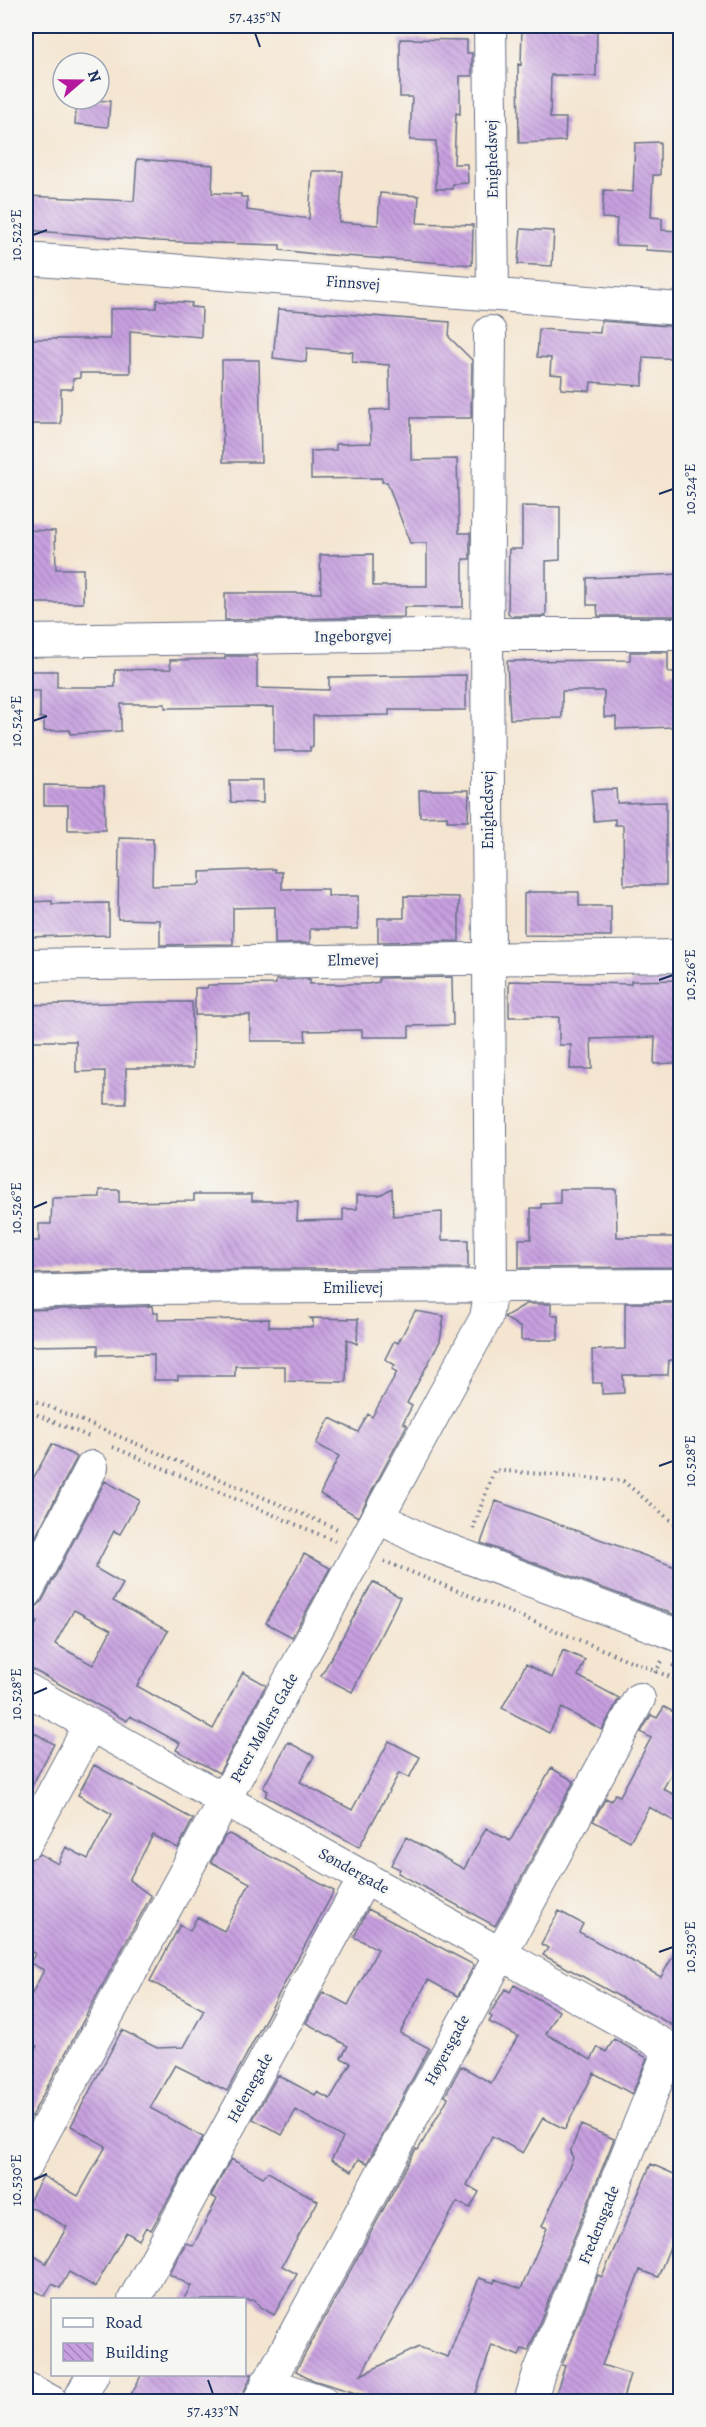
<svg xmlns="http://www.w3.org/2000/svg" width="706" height="2427" font-family="Alegreya,serif">
  <style>
    .building { fill: url(#building-back-hatch); fill-rule: evenodd }
    .lines { fill: none; stroke-linecap: round; stroke-linejoin: round }
    .minor-casing { stroke: #676f86; stroke-width: 34 }
    .path { stroke: #676f86; stroke-width: 4; stroke-dasharray: 1.5 4.5; stroke-linecap: butt }
    .minor { stroke: #fff; stroke-width: 32 }
    .ticks { fill: none; stroke: #1b2f5e; stroke-width: 2 }
    .labels { text-anchor: middle; dominant-baseline: central; stroke-width: 4.5; stroke-linejoin: round; paint-order: stroke }
    .street-label { font-size: 16px; fill: #1b2f5e; stroke: #f6f6f2 }
    .neatline { fill: none; stroke: #1b2f5e; stroke-width: 2 }
    .ticks-label { font-size: 15px; text-anchor: middle; fill: #1b2f5e }
  </style>
  <defs>
    <pattern id="building-back-hatch" width="6" height="6" patternUnits="userSpaceOnUse" patternTransform="scale(1.5)"><rect width="6" height="6" fill="#c8a0e0"/><path d="M-1 5l2 2M0 0l6 6M5-1l2 2" fill="none" stroke="#a283b9"/></pattern>
  </defs>
  <rect width="100%" height="100%" fill="#f6f6f2"/>
  <filter id="ink" filterUnits="userSpaceOnUse"><feTurbulence type="fractalNoise" baseFrequency=".0167" numOctaves="2"/><feDisplacementMap in="SourceGraphic" scale="12" xChannelSelector="R" yChannelSelector="G"/><feConvolveMatrix kernelMatrix="1 2 1 2 8 2 1 2 1" color-interpolation-filters="sRGB"/></filter>
  <filter id="wash" filterUnits="userSpaceOnUse"><feTurbulence type="fractalNoise" baseFrequency=".008" numOctaves="4" result="noise"/><feDisplacementMap in="SourceGraphic" scale="24" xChannelSelector="R" yChannelSelector="G"/><feGaussianBlur stdDeviation="1.35" result="paint"/><feColorMatrix in="noise" values="0 0 0 0 0 0 0 0 0 0 0 0 0 0 0 0 0 1.4 0 .05"/><feComposite in="paint" operator="in"/></filter>
  <g filter="url(#wash)">
    <rect width="100%" height="100%" fill="#f4e5d0"/>
    <g id="blocks">
      <path class="building" d="M522,26H597L596,76L551,75L550,118H566L565,141L519,143L518,64L521,65Z
        M400,39L467,40V53H472V76H460V114L456,113L454,164H467L468,183L453,184L452,189H436V141L410,140L412,97H400Z
        M77,99L110,101L108,127L75,124Z
        M660,142V175H653L651,217L662,218V230L680,231L678,252L646,250V246L615,245L617,219L602,218L604,190L633,192L635,143Z
        M137,159L213,165L212,193L241,194V197H247V210L309,219L312,171H343L339,222L378,225L380,193L419,196L417,223L473,225L472,265L315,254L280,250V245L154,241L26,230V196L134,201Z
        M521,229L554,231L552,266L518,264Z
        M157,300L192,303L191,307L202,308L201,337L130,331V373H80V378L73,379V389H61V424H26V339H110V309L156,308Z
        M278,309L450,322L449,337L472,360L471,418H411V460L457,459L459,533H470V559H463V607H404V617L225,620V593H321L320,555L373,554V586H427V543H410L387,482H382V478L311,479V451L336,450V444L371,443L370,410L390,409L389,365L352,362L353,352L307,348L306,362L273,358Z
        M601,321L681,327V359L643,357V386L591,382L590,391L561,389L562,375L550,374L551,358L537,357L539,329L600,333Z
        M222,360H259L261,462H223Z
        M522,506L560,507V560L546,561V616H511L508,613L509,549H522Z
        M26,530L55,531L56,569H83V603H26Z
        M681,574V616H598L597,605H587V578Z
        M630,652H668V672H681V717H674V727L616,729V717H604V691H562V718L510,719L507,661L630,660Z
        M225,656H257V688L329,690V677L466,675V710H389V715L313,716V747H310V751H274V707L165,708V704H121V731L70,734V730L44,731V718H40V691H26V671H57V687H115V670L171,669L170,660L225,659Z
        M230,780H263V803L231,802Z
        M44,785L104,786L105,830H68V805H44Z
        M616,789L617,803L666,802V885H624L623,825H615V819L594,821L591,790Z
        M419,790H469L468,821H447V816L420,817Z
        M119,838L153,839L152,886L197,885L200,883V872L275,869V872H282V889H328V896H358V929H310V943L275,944V907L233,908V944L160,945V920L118,919Z
        M529,892H579V906H611V936L524,935V894Z
        M404,896L459,897V941L378,942V918H404Z
        M52,901V904L109,903V935L26,937V902Z
        M452,977L453,1025L409,1026V1037H362V1030L305,1031L306,1041H250V1015H195V988H207L208,985L276,984V980L310,979V984H368L379,982V978Z
        M681,980V1027H676L675,1063L654,1064L655,1037L591,1039L592,1069H570L571,1045H559V1017H509V981L631,984V981Z
        M151,1002H192L193,1068H126V1104H105V1071L76,1072V1041H26V1005Z
        M392,1188L393,1216L442,1212V1240H468V1268L143,1270L26,1274V1241H39V1224H51L52,1198L100,1197V1190H119V1202L194,1201V1194H252V1201H298L297,1221L343,1220V1209H357V1195H380Z
        M560,1189H616L617,1237H681V1267L519,1268V1239H531V1208H541V1204L560,1203Z
        M625,1303H681V1360H669L668,1375H623L624,1393L602,1394V1383H593L592,1350L625,1349Z
        M526,1304H551V1315H558V1340H521V1328L504,1317Z
        M152,1306L153,1313H158V1320L269,1319V1327H313V1320L310,1318L358,1319L357,1344L347,1339L346,1382L285,1381V1366H235V1376H178V1380H154V1354L98,1355V1345L29,1346V1310Z
        M415,1311L444,1316L440,1341L407,1403L412,1406L403,1423L407,1425L358,1517L320,1494L339,1456L316,1444L330,1418L358,1432L368,1414L372,1417L397,1372L392,1369L395,1365L385,1359L394,1341L398,1343Z
        M52,1444L77,1457L26,1555V1492Z
        M105,1481L139,1500L120,1534L114,1531L95,1568L123,1584L113,1601L168,1631L137,1686L213,1729L243,1672L266,1685L219,1773L176,1750L180,1743L130,1716L127,1721L26,1666V1643L37,1622L26,1616V1611L35,1608L42,1601ZM74,1610L111,1630L93,1665L55,1644Z
        M496,1501L681,1569V1617L481,1543Z
        M304,1554L330,1568L292,1637L266,1623Z
        M373,1582L400,1597L352,1692L321,1676Z
        M563,1650L585,1660L578,1676L619,1698L602,1730L562,1708L549,1733L502,1708L526,1664L552,1678Z
        M664,1707L681,1716V1757L663,1789L681,1798V1825L649,1807L630,1841L593,1821L606,1798L611,1801L615,1794L620,1796L651,1738L641,1732L651,1715L657,1718Z
        M26,1728L54,1744L26,1797Z
        M389,1741L420,1757L409,1778L399,1773L359,1847L265,1796L268,1791L263,1788L288,1742L314,1756L300,1782L352,1810Z
        M94,1765L193,1819L178,1848L153,1835L129,1880L151,1896L26,2126V2066L37,2046L26,2040V2005L44,1970L30,1963L35,1954L26,1948V1861L40,1854L58,1864L66,1847L88,1859L112,1814L78,1795Z
        M551,1768L574,1781L495,1926L398,1873L400,1869L391,1865L406,1837L464,1869L486,1828L510,1841Z
        M229,1834L334,1891L227,2091L175,2065L150,2108L203,2137L151,2230L146,2227L139,2240L126,2232L95,2287L69,2272L60,2288L52,2284L45,2296L26,2286V2251L46,2263L67,2227L27,2205L43,2176L78,2196L106,2146L71,2126L122,2030L157,2048L184,2047L204,2010L150,1981L180,1925L190,1931L197,1917L224,1931L250,1883L211,1862L225,1836Z
        M368,1909L474,1965L458,1996L428,1980L400,2033L429,2048L367,2163L359,2159L352,2171L331,2160L343,2138L296,2110L282,2135L253,2119L278,2075L315,2095L317,2092L330,2099L351,2063L341,2058L348,2046L306,2023L323,1992L348,2005L378,1949L354,1937Z
        M559,1911L583,1924L579,1932L661,1977L681,1942V2030L543,1955L548,1948L541,1944Z
        M514,1985L559,2011L546,2034L591,2060L598,2047L606,2052L614,2039L647,2058L632,2094L594,2073L565,2129L543,2118L523,2153L492,2136L467,2185L479,2192L470,2208L457,2202L361,2375L419,2347L448,2357L479,2278L494,2283L495,2279L521,2289L547,2228L542,2226L573,2158L570,2152L581,2125L614,2139L528,2351L522,2349L519,2356L492,2345L473,2402H363L365,2396L313,2380L296,2371L416,2149L418,2150L448,2098L445,2096L461,2066L491,2083L518,2036L489,2022L492,2017L489,2015L505,1989L510,1992Z
        M231,2159L263,2177L268,2172L318,2201L282,2266L297,2274L274,2315L260,2307L255,2300H183L191,2286L169,2274L186,2243L193,2246L217,2199L211,2196Z
        M651,2164L681,2177V2234L676,2232L658,2277L640,2270L602,2365L630,2374L622,2402H553L565,2366L562,2365L598,2275L602,2277Z
        M142,2374H252L239,2402H127Z"/>
    </g>
  </g>
  <g filter="url(#ink)">
    <use href="#blocks" fill-opacity="0" stroke="#676f86" stroke-width="1.5"/>
    <g class="lines">
      <defs>
        <path id="minor" d="M490,26L493,293
          M26,259L680,309
          M26,641L487,634H680
          M26,965L680,956
          M26,1292L144,1288L680,1285
          M378,1517L424,1541L680,1636
          M26,1593L92,1467
          M26,1689L680,2054
          M26,1843L90,1725
          M26,2165L486,1318L491,1288L487,634L490,332
          M134,2300L365,1877
          M267,2383L323,2402
          M26,2388L52,2402
          M78,2402L93,2374
          M258,2402L639,1699
          M530,2402L539,2373L670,2048"/>
      </defs>
      <use href="#minor" class="minor-casing"/>
      <path class="path" d="M26,1397L340,1530
        M26,1410L92,1438
        M113,1447L335,1541
        M473,1529L494,1470L623,1481L680,1528
        M384,1561L680,1681
        M672,1665L680,1668
        M655,1673L662,1661"/>
      <use href="#minor" class="minor"/>
    </g>
  </g>
  <path class="ticks" d="M255,33L260,47M33,235L47,230M659,494L673,489M33,721L47,716M659,980L673,975M33,1208L47,1202M659,1466L673,1461M33,1694L47,1688M659,1952L673,1947M33,2180L47,2174M208,2380L213,2394"/>
  <g class="labels">
    <g class="street-label">
      <text transform="translate(492 159) rotate(-91)">Enighedsvej</text>
      <text transform="translate(353 283) rotate(4)">Finnsvej</text>
      <text transform="translate(353 636) rotate(-1)">Ingeborgvej</text>
      <text transform="translate(488 810) rotate(-90)">Enighedsvej</text>
      <text transform="translate(353 960) rotate(-1)">Elmevej</text>
      <text x="353" y="1288">Emilievej</text>
      <text transform="translate(264 1728) rotate(-61)">Peter Møllers Gade</text>
      <text transform="translate(354 1871) rotate(29)">Søndergade</text>
      <text transform="translate(447 2050) rotate(-62)">Høyersgade</text>
      <text transform="translate(250 2088) rotate(-61)">Helenegade</text>
      <text transform="translate(599 2225) rotate(-68)">Fredensgade</text>
    </g>
  </g>
  <rect width="706" height="2427" fill="none" stroke="#f6f6f2" stroke-width="66"/>
  <rect x="51" y="2298" width="195" height="78" fill="#f6f6f2" stroke="#9ea6b7" stroke-width="1.5"/>
  <rect x="63" y="2318" width="30" height="9" fill="#ffffff" stroke="#9ea6b7" stroke-width="1.5"/>
  <text x="105" y="2328" font-size="18" fill="#1b2f5e">Road</text>
  <rect x="63" y="2343" width="30" height="18" fill="url(#building-back-hatch)" stroke="#9ea6b7" stroke-width="1.5"/>
  <text x="105" y="2358" font-size="18" fill="#1b2f5e">Building</text>
  <g transform="translate(81 81) rotate(70)"><circle r="28" fill="#f6f6f2" stroke="#9ea6b7" stroke-width="1.5"/>
  <path d="M0-4.5L10 22L0 15L-10 22Z" fill="#b5179e"/>
  <text y="-9" font-size="16" font-weight="bold" text-anchor="middle" fill="#1b2f5e">N</text>
  </g>
  <rect x="33" y="33" width="640" height="2361" class="neatline"/>
  <g class="ticks-label">
    <text x="255" y="22">57.435°N</text>
    <text transform="translate(16 235) rotate(-90)" y="5">10.522°E</text>
    <text transform="translate(690 489) rotate(-90)" y="5">10.524°E</text>
    <text transform="translate(16 721) rotate(-90)" y="5">10.524°E</text>
    <text transform="translate(690 975) rotate(-90)" y="5">10.526°E</text>
    <text transform="translate(16 1208) rotate(-90)" y="5">10.526°E</text>
    <text transform="translate(690 1461) rotate(-90)" y="5">10.528°E</text>
    <text transform="translate(16 1694) rotate(-90)" y="5">10.528°E</text>
    <text transform="translate(690 1947) rotate(-90)" y="5">10.530°E</text>
    <text transform="translate(16 2180) rotate(-90)" y="5">10.530°E</text>
    <text x="213" y="2416">57.433°N</text>
  </g>
</svg>
